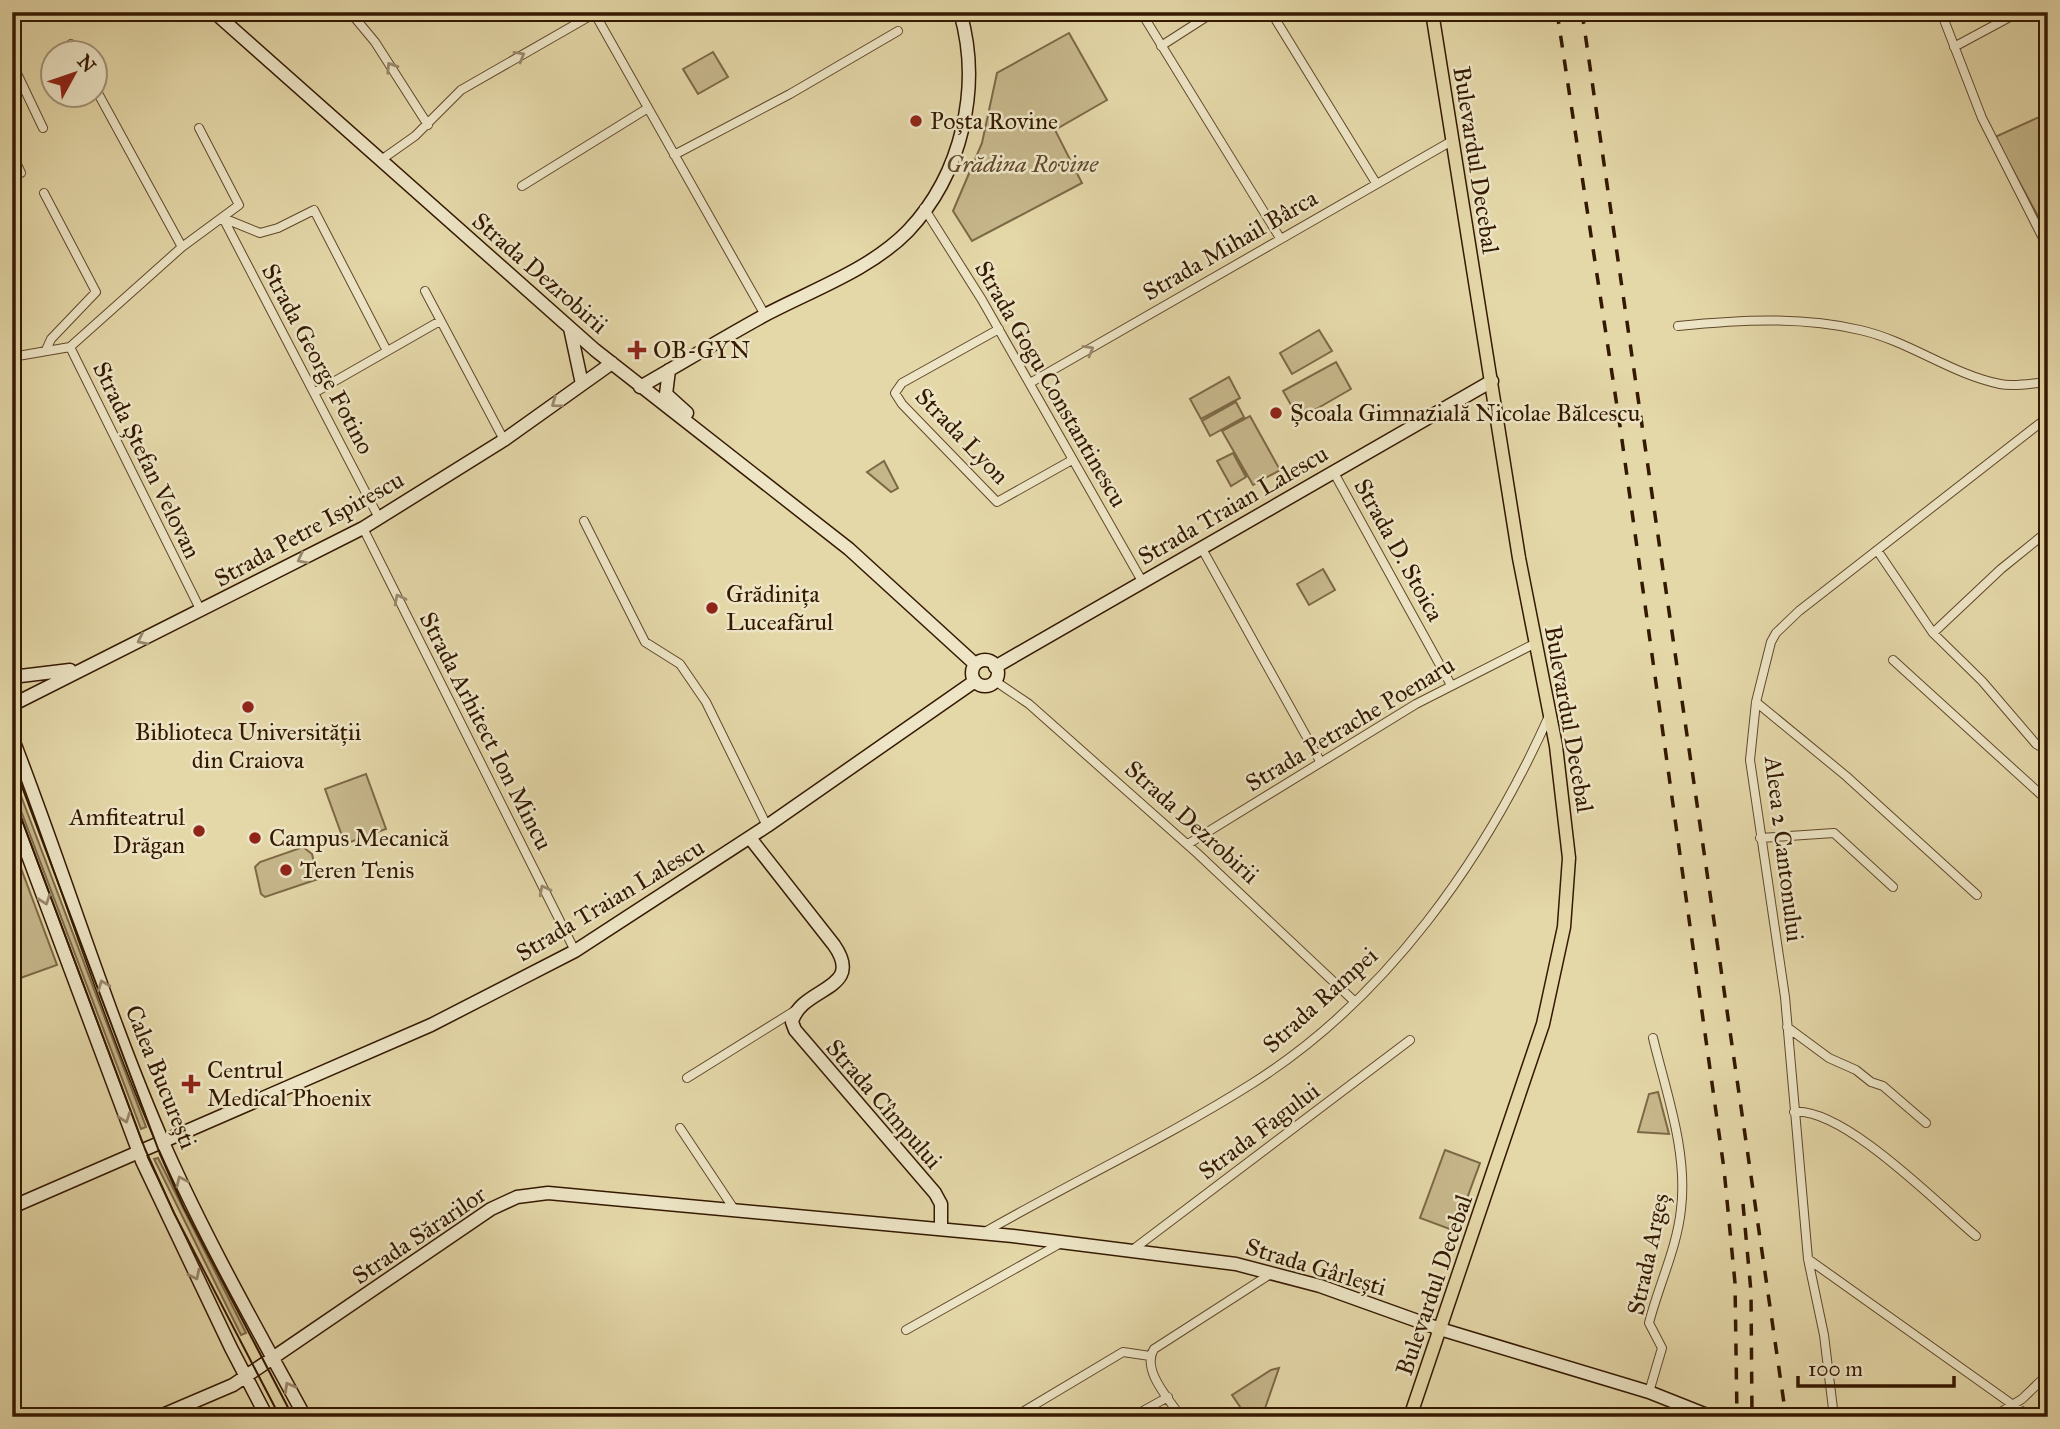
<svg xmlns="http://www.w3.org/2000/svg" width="2060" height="1429" font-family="'IM FELL Great Primer',serif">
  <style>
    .green { fill: #c6b78b; stroke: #7d6846; stroke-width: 2 }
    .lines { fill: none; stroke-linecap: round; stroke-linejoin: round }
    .street-casing { stroke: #60482a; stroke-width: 10 }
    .secondary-casing { stroke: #341900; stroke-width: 15 }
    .primary-casing { stroke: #341900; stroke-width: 15 }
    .street { stroke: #ede5c6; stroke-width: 8 }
    .secondary { stroke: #ede5c6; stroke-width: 12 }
    .primary { stroke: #e4d7a8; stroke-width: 12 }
    .tram { stroke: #341900; stroke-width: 2 }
    .rail { stroke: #341900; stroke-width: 3.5; stroke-dasharray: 12 12; stroke-linecap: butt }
    .oneway { stroke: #9a896d }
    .poi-dot { fill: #8f2418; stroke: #ede5c6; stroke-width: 2.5 }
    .labels { text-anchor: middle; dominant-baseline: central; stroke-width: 5; stroke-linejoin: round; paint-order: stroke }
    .poi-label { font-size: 24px; fill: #341900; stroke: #ede5c6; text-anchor: start }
    .street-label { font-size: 24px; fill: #341900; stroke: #ede5c6 }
    .park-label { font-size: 24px; font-style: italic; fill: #60482a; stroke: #ede5c6 }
  </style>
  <rect width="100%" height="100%" fill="#e4d7a8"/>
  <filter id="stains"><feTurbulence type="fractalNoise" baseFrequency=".00286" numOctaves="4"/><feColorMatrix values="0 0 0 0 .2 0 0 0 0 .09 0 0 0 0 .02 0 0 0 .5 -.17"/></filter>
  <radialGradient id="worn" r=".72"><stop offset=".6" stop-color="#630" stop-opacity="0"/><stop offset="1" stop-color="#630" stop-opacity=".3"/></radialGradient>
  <path class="green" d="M1069,33L1107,100L1055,130L1082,183L972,241L953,211L982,143L997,73Z
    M713,52L728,77L698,94L683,69Z
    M2048,113V235L1995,137Z
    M1319,330L1332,351L1292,374L1280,353Z
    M1336,362L1351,389L1299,419L1283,391Z
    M1229,377L1240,398L1201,419L1190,399Z
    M1236,402L1244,417L1210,436L1202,421Z
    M1250,416L1280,470L1253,485L1222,431Z
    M1233,453L1246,477L1231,486L1217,461Z
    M884,461L898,488L891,492L867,472Z
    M1323,569L1335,590L1309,605L1297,584Z
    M12,772L146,1127L141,1129L12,787Z
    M366,774L386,829L345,844L325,789Z
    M12,844L57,965L12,981Z
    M303,847L312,854L318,879L265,897L261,894L255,867L260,862Z
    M1658,1092L1669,1134L1638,1132L1649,1094Z
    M1445,1150L1480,1163L1455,1231L1420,1218Z
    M158,1158L246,1333L241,1335L154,1159Z
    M1279,1368L1262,1417H1247L1232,1395L1271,1370Z"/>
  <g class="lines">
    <defs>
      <path id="street" d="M350,12L375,42L428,125
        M1141,12L1280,238
        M1271,12L1376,183
        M1941,12L1982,118L2048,248
        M595,14L765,315
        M71,44L76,52
        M1161,46L1214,12
        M1954,47L2019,12
        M12,63L43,128
        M94,86L182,247
        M12,154L21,173
        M674,155L790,94L898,31
        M381,160L415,136L461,90L597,12
        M522,186L648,108
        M44,193L96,292L51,339L46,350
        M924,208L982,300L1142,581
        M223,218L379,518
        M223,218L260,233L278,228L314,210L387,351
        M425,291L504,440
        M1678,326C1738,320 1800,316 1860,330C1909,341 1951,374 2000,384C2015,387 2032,383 2048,382
        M999,329L902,383L895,393L902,404L997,502L1072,460
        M70,347L182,247L239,205L199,128
        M70,347L201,611
        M12,357L70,347
        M1030,383L1450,142
        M314,393L440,321
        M1333,471L1451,685
        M584,521L645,642L680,664L706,702L767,826
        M363,528L575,951
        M1201,547L1320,761
        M1877,550L1933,633L2001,569L2048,531
        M1933,633L1982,681L2036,744L2048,751
        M1893,660L2048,801
        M995,681L1029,704L1198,854L1354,1001
        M1756,702L1846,776L1977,895
        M1760,838L1834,833L1893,887
        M1188,844L1416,704L1536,643
        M2045,990L2048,992
        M1787,1027L1829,1058L1856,1070L1871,1082L1883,1086L1926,1123
        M687,1078L796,1010
        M1794,1112C1843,1107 1938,1204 1976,1236
        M680,1128L734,1209
        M983,1233C1072,1182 1166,1138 1253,1083C1387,998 1485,859 1549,716
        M1131,1251L1410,1040
        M1808,1259L2030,1417
        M906,1330L1061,1243
        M1649,1392L1662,1348L1649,1323C1659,1284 1677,1248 1681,1209C1688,1152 1666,1092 1653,1038
        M511,1417L519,1413
        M1014,1417L1123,1352L1150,1356
        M1132,1417L1168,1397
        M1181,1417C1169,1399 1141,1370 1154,1349L1272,1273
        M1834,1417L1824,1335L1808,1259L1785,997L1750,760L1756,702L1771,642L1776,633L1799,611L2048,417
        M1993,1417L2022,1399L2048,1374"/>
      <path id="secondary" d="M214,12L595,350L849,549L975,664
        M570,328L582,384
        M669,370L666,394L687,413
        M640,387C682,363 723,338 765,315C812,290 870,270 908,231C962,174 982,87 960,12
        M972 673a13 13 0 1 1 26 0a13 13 0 1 1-26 0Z
        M995,667L1492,381
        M12,677L70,670
        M12,705L363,528L504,440L612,363
        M12,737C65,873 107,1015 166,1149C207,1241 257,1329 305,1417
        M12,813L142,1161L231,1348L267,1417
        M750,838L834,945C866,991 801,986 792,1022L795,1030L935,1193L941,1204V1229
        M12,1207L431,1025L575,951L767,826L975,681
        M158,1417L233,1385L491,1209L517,1197L548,1193L1013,1236L1236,1264L1320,1286L1440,1329L1649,1392L1712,1417"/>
      <path id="primary" d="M1410,1417L1543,1024L1564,927L1569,858L1556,746L1519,558L1432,12"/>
    </defs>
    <use href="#street" class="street-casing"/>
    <use href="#secondary" class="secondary-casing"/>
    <use href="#primary" class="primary-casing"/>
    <use href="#street" class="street"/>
    <use href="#secondary" class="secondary"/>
    <use href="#primary" class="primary"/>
    <path class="tram" d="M12,760L160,1154L184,1208L293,1417
      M12,793L145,1149L174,1213L280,1417"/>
    <path class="rail" d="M1557,12L1620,426L1724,1169L1735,1283L1737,1417
      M1582,12L1786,1417
      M1743,1204L1751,1292L1752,1417"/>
  </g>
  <defs><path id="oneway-chevron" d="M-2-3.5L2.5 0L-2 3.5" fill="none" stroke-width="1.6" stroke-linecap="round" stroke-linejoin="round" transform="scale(1.75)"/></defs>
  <g class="oneway">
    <use href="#oneway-chevron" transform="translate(520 56) rotate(-30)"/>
    <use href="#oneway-chevron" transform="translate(391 67) rotate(-123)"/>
    <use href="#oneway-chevron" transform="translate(1089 350) rotate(-30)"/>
    <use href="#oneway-chevron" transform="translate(556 403) rotate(144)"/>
    <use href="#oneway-chevron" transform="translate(302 559) rotate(153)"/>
    <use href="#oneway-chevron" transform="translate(399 599) rotate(-117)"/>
    <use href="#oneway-chevron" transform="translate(142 640) rotate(154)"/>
    <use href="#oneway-chevron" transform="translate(544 890) rotate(-117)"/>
    <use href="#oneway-chevron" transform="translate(45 900) rotate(70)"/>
    <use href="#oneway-chevron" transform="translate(103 985) rotate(-111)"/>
    <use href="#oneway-chevron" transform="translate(125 1118) rotate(70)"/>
    <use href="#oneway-chevron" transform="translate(181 1181) rotate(-115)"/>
    <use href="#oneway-chevron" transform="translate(195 1275) rotate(64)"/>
    <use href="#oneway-chevron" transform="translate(289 1387) rotate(-119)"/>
  </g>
  <g class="poi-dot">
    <circle cx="916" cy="121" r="7"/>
    <path d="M633.5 339.5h7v7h7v7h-7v7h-7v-7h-7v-7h7z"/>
    <circle cx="1276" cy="413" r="7"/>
    <circle cx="712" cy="608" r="7"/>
    <circle cx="248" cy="707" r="7"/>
    <circle cx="199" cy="831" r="7"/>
    <circle cx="255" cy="838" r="7"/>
    <circle cx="286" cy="870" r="7"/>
    <path d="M187.5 1073.5h7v7h7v7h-7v7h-7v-7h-7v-7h7z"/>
  </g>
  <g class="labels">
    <g class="poi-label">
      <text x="930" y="121">Poșta Rovine</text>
      <text x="653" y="350">OB-GYN</text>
      <text x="1290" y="413">Școala Gimnazială Nicolae Bălcescu</text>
      <text x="726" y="594">Grădinița<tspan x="726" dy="28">Luceafărul</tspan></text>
      <text x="248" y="732" text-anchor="middle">Biblioteca Universității<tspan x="248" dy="28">din Craiova</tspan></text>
      <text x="185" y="817" text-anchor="end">Amfiteatrul<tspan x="185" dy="28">Drăgan</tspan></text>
      <text x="269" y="838">Campus Mecanică</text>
      <text x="300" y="870">Teren Tenis</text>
      <text x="207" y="1070">Centrul<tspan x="207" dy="28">Medical Phoenix</tspan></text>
    </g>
    <g class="street-label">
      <text transform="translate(1476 160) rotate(81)">Bulevardul Decebal</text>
      <text transform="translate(1230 245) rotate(-30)">Strada Mihail Bârca</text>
      <text transform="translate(540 273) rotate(41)">Strada Dezrobirii</text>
      <text transform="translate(318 359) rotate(62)">Strada George Fotino</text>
      <text transform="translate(1051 384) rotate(60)">Strada Gogu Constantinescu</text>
      <text transform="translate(962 436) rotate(46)">Strada Lyon</text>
      <text transform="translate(147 460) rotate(64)">Strada Ștefan Velovan</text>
      <text transform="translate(1233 505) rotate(-30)">Strada Traian Lalescu</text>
      <text transform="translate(309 529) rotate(-29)">Strada Petre Ispirescu</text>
      <text transform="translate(1399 550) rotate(61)">Strada D. Stoica</text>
      <text transform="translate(1569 719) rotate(80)">Bulevardul Decebal</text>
      <text transform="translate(1350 724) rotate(-31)">Strada Petrache Poenaru</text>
      <text transform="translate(486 731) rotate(63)">Strada Arhitect Ion Mincu</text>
      <text transform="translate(1192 822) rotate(42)">Strada Dezrobirii</text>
      <text transform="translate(1784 849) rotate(83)">Aleea 2 Cantonului</text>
      <text transform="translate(610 900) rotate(-31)">Strada Traian Lalescu</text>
      <text transform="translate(1320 1000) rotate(-42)">Strada Rampei</text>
      <text transform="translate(161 1077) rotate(68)">Calea București</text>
      <text transform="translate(884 1104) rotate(49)">Strada Cîmpului</text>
      <text transform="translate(1259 1131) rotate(-37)">Strada Fagului</text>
      <text transform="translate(419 1235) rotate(-34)">Strada Sărarilor</text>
      <text transform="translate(1648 1254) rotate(-78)">Strada Argeș</text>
      <text transform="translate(1316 1267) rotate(17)">Strada Gârlești</text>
      <text transform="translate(1434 1285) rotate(-71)">Bulevardul Decebal</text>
    </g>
    <g class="park-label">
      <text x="1022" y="164">Grădina Rovine</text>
    </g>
  </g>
  <rect width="2060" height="1429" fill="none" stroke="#e4d7a8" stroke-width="42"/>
  <rect x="14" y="14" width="2032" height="1401" fill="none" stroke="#341900" stroke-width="3.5"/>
  <rect x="21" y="21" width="2018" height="1387" fill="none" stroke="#341900" stroke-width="2"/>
  <g transform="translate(74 74) rotate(50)"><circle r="33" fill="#ede5c6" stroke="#a39377" stroke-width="2"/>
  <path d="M0-5L12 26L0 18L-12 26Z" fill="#8f2418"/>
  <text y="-10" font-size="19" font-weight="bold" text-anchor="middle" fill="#341900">N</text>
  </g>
  <path d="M1798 1376v10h156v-10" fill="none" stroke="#341900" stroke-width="3.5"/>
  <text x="1808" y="1376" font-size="21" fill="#341900" stroke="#ede5c6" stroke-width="5" paint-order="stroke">100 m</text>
  <rect width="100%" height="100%" filter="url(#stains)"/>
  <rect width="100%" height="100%" fill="url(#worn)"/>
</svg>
